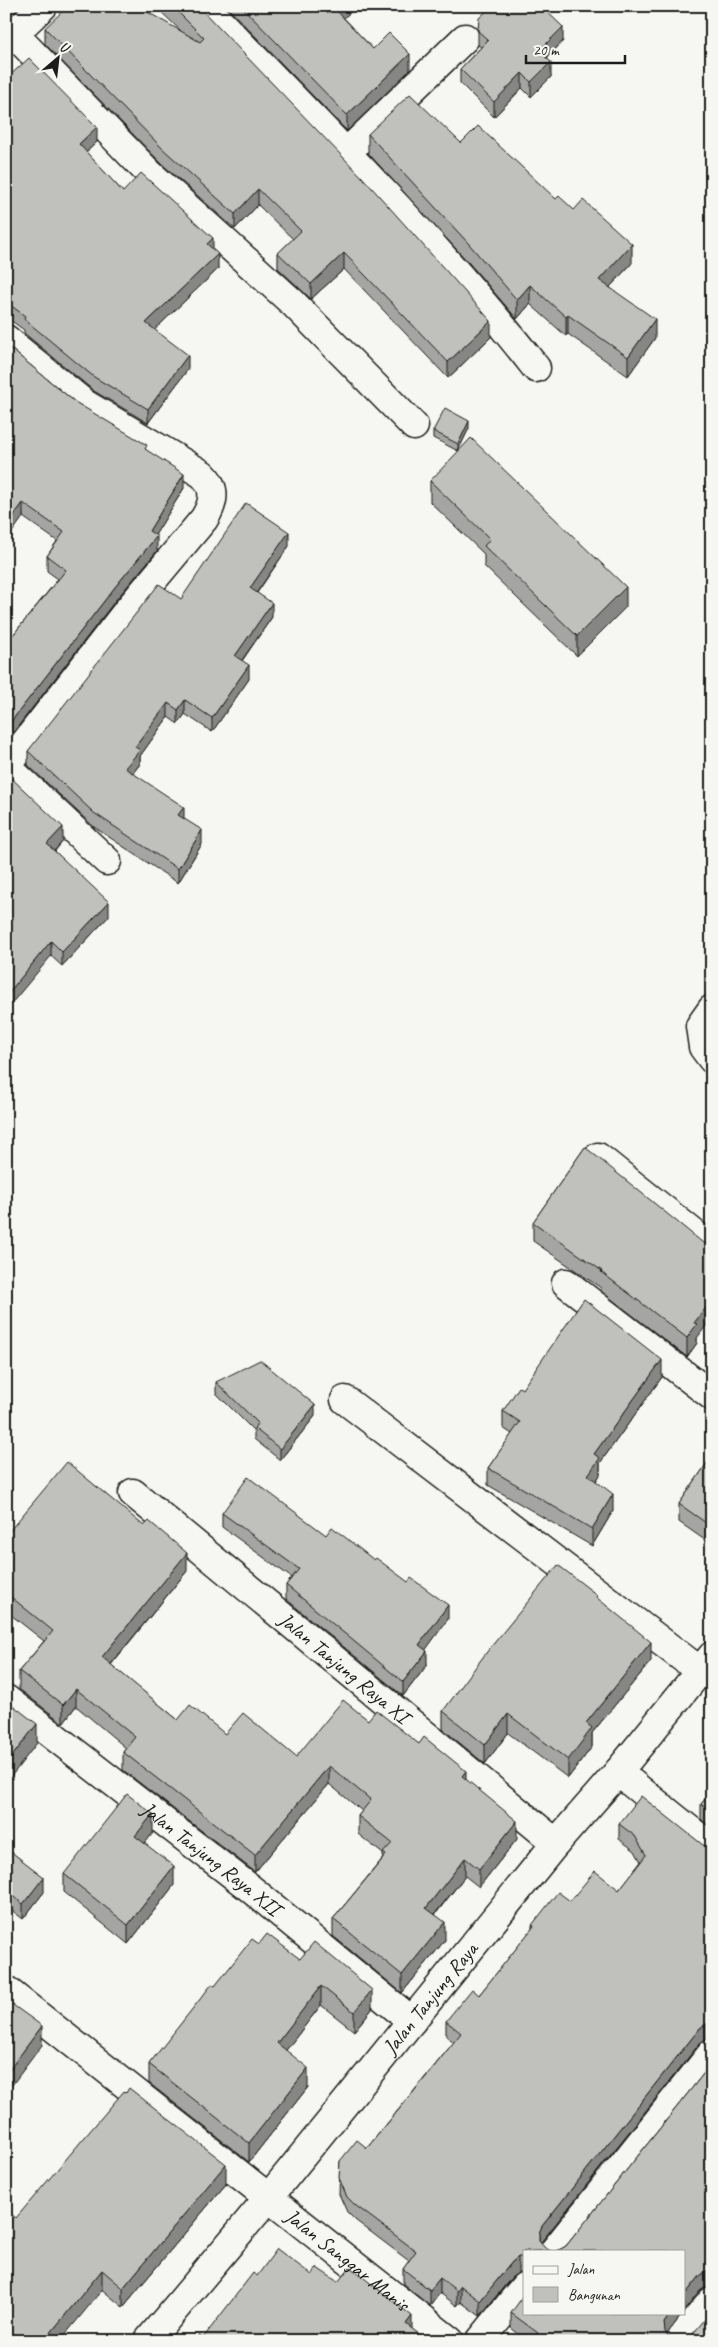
<svg xmlns="http://www.w3.org/2000/svg" width="718" height="2347" font-family="Caveat,sans-serif">
  <style>
    .lines { fill: none; stroke-linecap: round; stroke-linejoin: round }
    .minor-casing { stroke: #1c1c1c; stroke-width: 31 }
    .secondary-casing { stroke: #1c1c1c; stroke-width: 31 }
    .minor { stroke: #f6f6f2; stroke-width: 28 }
    .secondary { stroke: #f6f6f2; stroke-width: 28 }
    .wall { fill: #a5a5a3; stroke: #1c1c1c }
    .shaded-wall { fill: #868684; stroke: #1c1c1c }
    .building { fill: #c0c0bd; stroke: #1c1c1c }
    .labels { text-anchor: middle; dominant-baseline: central; stroke-width: 4.5; stroke-linejoin: round; paint-order: stroke }
    .street-label { font-size: 21px; fill: #1c1c1c; stroke: #f6f6f2 }
  </style>
  <rect width="100%" height="100%" fill="#f6f6f2"/>
  <filter id="ink" filterUnits="userSpaceOnUse"><feTurbulence type="fractalNoise" baseFrequency=".02" numOctaves="2"/><feDisplacementMap in="SourceGraphic" scale="10" xChannelSelector="R" yChannelSelector="G"/><feConvolveMatrix kernelMatrix="1 2 1 2 8 2 1 2 1" color-interpolation-filters="sRGB"/></filter>
  <g filter="url(#ink)">
    <g class="lines">
      <defs>
        <g id="minor">
          <path d="M204,6C318,124 435,239 536,368"/>
          <path d="M14,34L151,175L293,303L414,426"/>
          <path d="M346,153L465,38"/>
          <path d="M6,339L85,404L202,474C217,488 214,503 204,519L127,611L7,766"/>
          <path d="M6,766L107,861"/>
          <path d="M712,1009L700,1026L703,1047L712,1059"/>
          <path d="M598,1157L712,1248"/>
          <path d="M566,1283L712,1396"/>
          <path d="M345,1400L700,1671"/>
          <path id="s1" d="M133,1493L556,1843"/>
          <path id="s2" d="M6,1699L246,1885L412,2021"/>
          <path d="M618,1772L712,1848"/>
          <path id="s3" d="M6,1990L450,2341"/>
          <path d="M554,2251L712,2053"/>
          <path d="M480,2341L524,2287"/>
          <path d="M679,2341L712,2301"/>
        </g>
        <g id="secondary">
          <path d="M6,41L43,6"/>
          <path id="s4" d="M148,2341L269,2197L556,1843L618,1772L712,1656"/>
        </g>
      </defs>
      <use href="#minor" class="minor-casing"/>
      <use href="#secondary" class="secondary-casing"/>
      <use href="#minor" class="minor"/>
      <use href="#secondary" class="secondary"/>
    </g>
    <path class="wall" d="M155,6H198L491,337L448,378L344,269L311,299L278,268V253L293,239L258,205L235,229L162,164L45,44V28L181,31Z
      M226,6H357L344,18L373,49L410,70L347,131Z
      M478,31L563,41L547,58L551,77L531,97L522,88L494,117L460,83V69L481,47L478,45Z
      M6,79L97,142L86,152L123,192L213,250L218,269L154,330L188,369L148,423L94,391L24,333V330L6,317Z
      M368,134L461,143L556,199L632,263L610,287L655,338L628,376L568,334L566,336L530,304L517,319L469,263L368,153Z
      M6,345L75,402L147,451L184,488L155,535L157,551L115,601L6,742V630L13,635L58,579L47,571V556L57,541L23,517Z
      M469,428L458,451L433,438V431Z
      M430,481L626,607L577,656L484,566V554L430,502Z
      M289,546L257,593L272,617L242,661L249,679L212,732L185,714L178,724L168,717L140,756V764L133,773L184,818L202,844L178,883L94,827L28,765V751L181,599Z
      M6,773L63,841L55,851L109,916L62,966L51,956Z
      M585,1147L697,1338V1343L687,1357L601,1291V1288L533,1241V1222Z
      M662,1377L600,1463V1475L596,1481L613,1511L592,1546L488,1485V1468L512,1434L503,1428V1411L522,1389Z
      M216,1382L315,1416L280,1460L254,1439V1431L216,1393Z
      M712,1456V1545L679,1522V1504Z
      M222,1513L326,1535L448,1619L425,1650L427,1665L403,1696L286,1599V1585L292,1578L222,1527Z
      M6,1535L187,1571L111,1665L178,1720L225,1734L296,1757L368,1720L419,1744L466,1780L517,1839L479,1887L465,1876L435,1915L445,1940L402,1993L333,1936V1919L383,1858V1854L358,1834V1816L362,1811L329,1784L255,1872L123,1770V1752L126,1748L76,1706L63,1723L19,1689V1671L44,1641L6,1611Z
      M597,1599L651,1661L592,1733V1747L568,1778L508,1733L485,1764L443,1729V1711Z
      M712,1791V1829L701,1819V1804Z
      M619,1824L712,1848V2038L706,2039L700,2043L542,2241L524,2251V2272L518,2273L512,2277L480,2316L461,2302L457,2306L440,2293L430,2306L403,2284V2269L409,2261L355,2220L347,2212L339,2194L340,2161L367,2148L454,2042L446,2036V2021L479,1995L532,1929V1925L570,1901L619,1890L641,1862L635,1851L619,1839Z
      M153,1833L144,1843L174,1885L128,1944L64,1892V1874Z
      M6,1848L44,1892L23,1919L6,1906Z
      M259,1944L300,1959L372,2009L354,2031L321,2005L286,2050L308,2087L249,2162L149,2083V2064L215,1986Z
      M712,2063V2286L706,2287L700,2291L559,2250L566,2246Z
      M226,2184L123,2307L16,2218Z
      M511,2313H683L667,2334L669,2338L676,2341H528L511,2328Z"/>
    <path class="shaded-wall" d="M339,6H357L336,25V10Z
      M563,27V41L539,66V51Z
      M410,54V70L347,131V115Z
      M551,62V77L531,97V82Z
      M522,73V88L494,117V102Z
      M97,127V142L79,159V144Z
      M258,189V205L235,229V214Z
      M213,238V252L207,244Z
      M632,244V263L599,299V280Z
      M344,253V269L311,299V284Z
      M218,254V269L146,338V323Z
      M530,285V304L517,319V300Z
      M568,315V334L566,336V317Z
      M655,319V338L628,376V357Z
      M491,321V337L448,378V362Z
      M188,355V369L148,423V409Z
      M469,421V428L458,451V444Z
      M184,474V488L149,545V531Z
      M23,503V517L6,541V526Z
      M289,532V546L250,602V588Z
      M157,536V551L115,601L6,742V728L115,587Z
      M626,587V607L577,656V636Z
      M272,603V617L235,670V656Z
      M249,665V679L212,732V718Z
      M185,700V714L178,724V710Z
      M168,703V717L140,756V764L125,783V768L135,747Z
      M184,807V822L178,815Z
      M63,827V841L47,859V844Z
      M202,830V844L178,883V869Z
      M109,902V916L62,966V952Z
      M51,941V956L6,1010V996Z
      M712,1300V1318L697,1338V1343L687,1357V1338L694,1323Z
      M662,1360V1377L600,1463V1475L588,1492V1475L594,1454Z
      M315,1405V1416L280,1460V1449Z
      M613,1494V1511L592,1546V1529Z
      M187,1553V1571L102,1675V1657Z
      M448,1605V1619L419,1659V1645Z
      M651,1642V1661L592,1733V1747L568,1778V1760L586,1723Z
      M427,1651V1665L403,1696V1682Z
      M76,1689V1706L63,1723V1705Z
      M508,1714V1733L485,1764V1745Z
      M37,1724V1743L6,1783V1764Z
      M329,1766V1784L255,1872V1855Z
      M466,1771V1789L462,1776Z
      M153,1814V1833L135,1855V1836Z
      M517,1821V1839L479,1887V1869Z
      M465,1858V1876L426,1925V1908Z
      M174,1866V1885L128,1944V1925Z
      M44,1877V1892L23,1919V1904Z
      M445,1922V1940L402,1993V1975Z
      M321,1986V2005L277,2062V2043Z
      M372,1990V2009L354,2031V2012Z
      M706,2024V2039L700,2043L542,2241L539,2248V2233L542,2226L700,2028Z
      M42,2026V2045L6,2093V2074Z
      M308,2068V2087L249,2162V2143Z
      M226,2164V2184L123,2307V2288Z
      M518,2257V2273L512,2277L480,2316V2301L512,2262Z
      M102,2270V2290L60,2341H44Z
      M706,2271V2287L700,2291L684,2311V2296L700,2276Z
      M440,2278V2293L430,2306V2290Z
      M461,2286V2302L457,2306V2291Z
      M671,2313H683L664,2338V2323Z
      M412,2316V2331L406,2324Z"/>
    <path class="building" d="M68,6H137L200,42L204,38L172,6H198L363,178L491,321L448,362L344,253L311,284L278,253L301,231L258,189L235,214L162,148L45,28Z
      M241,6H339L336,10L373,49L389,33L410,54L347,115Z
      M492,6H541L563,27L539,51L551,62L531,82L522,73L494,102L460,69L488,40L478,31L479,18Z
      M29,58L97,127L79,144L123,192L141,173L213,238L207,244L218,254L146,323L188,355L148,409L94,377L24,319L25,316L6,302V79Z
      M410,94L461,143L478,126L556,199L559,196L574,210L583,200L632,244L599,280L655,319L628,357L568,315L566,317L530,285L517,300L469,244L368,134Z
      M6,345L75,402L147,445L145,449L184,474L149,531L157,536L115,587L6,728V630L13,635L66,570L47,556L64,532L23,503L6,526Z
      M445,408L469,421L458,444L433,431Z
      M471,438L626,587L577,636L484,546L490,539L430,481Z
      M246,503L289,532L250,588L272,603L235,656L249,665L212,718L185,700L178,710L168,703L135,747L140,750L125,768L184,807L178,815L202,830L178,869L94,813L28,751L159,584L181,599Z
      M6,773L63,827L47,844L109,902L62,952L51,941L6,996Z
      M585,1147L702,1242L710,1245H712V1300L694,1323L697,1324L687,1338L601,1272L602,1271L533,1222Z
      M584,1299L662,1360L594,1454L600,1458L588,1475L613,1494L592,1529L488,1468L520,1422L503,1411L519,1387L522,1389Z
      M260,1360L315,1405L280,1449L254,1428L258,1423L216,1382Z
      M712,1456V1527L679,1504Z
      M67,1462L144,1526L149,1521L187,1553L102,1657L178,1720L190,1705L225,1734L243,1713L296,1757L343,1700L368,1720L376,1710L419,1744L424,1737L466,1771L462,1776L517,1821L479,1869L465,1858L426,1908L445,1922L402,1975L333,1919L386,1855L383,1853L392,1843L358,1816L371,1800L329,1766L255,1855L123,1752L135,1737L76,1689L63,1705L19,1671L53,1631L6,1593V1535Z
      M248,1477L326,1535L332,1527L374,1560L376,1558L408,1582L411,1578L448,1605L419,1645L427,1651L403,1682L286,1585L299,1569L222,1513Z
      M558,1565L597,1595L596,1597L651,1642L586,1723L592,1728L568,1760L508,1714L485,1745L443,1711L486,1653Z
      M6,1700L37,1724L6,1764Z
      M712,1791V1814L701,1804Z
      M127,1794L153,1814L135,1836L174,1866L128,1925L64,1874Z
      M641,1796L703,1845L710,1848H712V2023L706,2024L700,2028L542,2226L539,2233V2241L545,2248L551,2251H524V2257H518L512,2262L480,2301L461,2286L457,2291L440,2278L430,2290L403,2269L416,2251L355,2205L347,2197L339,2178L340,2161L357,2140L367,2148L425,2078L461,2033L446,2021L472,1989L479,1995L534,1926L532,1925L558,1892L570,1901L595,1871L619,1890L646,1855L635,1836L619,1824Z
      M6,1848L44,1877L23,1904L6,1891Z
      M267,1934L300,1959L314,1942L372,1990L354,2012L321,1986L277,2043L308,2068L249,2143L149,2064L212,1984L215,1986L252,1939L259,1944Z
      M6,2000L42,2026L6,2074Z
      M712,2063V2271H706L700,2276L684,2296V2251H557L559,2250L566,2246Z
      M129,2088L226,2164L123,2288L102,2270L44,2341H6V2210L16,2218L124,2091L126,2093Z
      M277,2249L312,2275L317,2268L338,2282L350,2267L412,2316L406,2324L428,2341H195L199,2335L203,2338L253,2273L257,2276Z
      M524,2295V2313H671L664,2323L665,2332L669,2338L676,2341H533L538,2333L511,2313Z
      M712,2311V2341H682H684L691,2336Z"/>
  </g>
  <g class="labels">
    <g class="street-label">
      <text stroke="none"><textPath href="#s1" startOffset="274">Jalan Tanjung Raya XI</textPath></text>
      <text stroke="none"><textPath href="#s2" startOffset="260">Jalan Tanjung Raya XII</textPath></text>
      <text stroke="none"><textPath href="#s4" startOffset="444">Jalan Tanjung Raya</textPath></text>
      <text stroke="none"><textPath href="#s3" startOffset="435">Jalan Sanggar Manis</textPath></text>
    </g>
  </g>
  <rect width="718" height="2347" fill="none" stroke="#f6f6f2" stroke-width="25"/>
  <rect x="12" y="12" width="693" height="2322" fill="none" stroke="#1c1c1c" stroke-width="2" filter="url(#ink)"/>
  <rect x="523" y="2250" width="162" height="65" fill="#f6f6f2" stroke="#9f9f9c"/>
  <rect x="533" y="2266" width="25" height="8" fill="#f6f6f2" stroke="#9f9f9c"/>
  <text x="568" y="2274" font-size="15" fill="#1c1c1c">Jalan</text>
  <rect x="533" y="2287" width="25" height="15" fill="#c0c0bd" stroke="#9f9f9c"/>
  <text x="568" y="2300" font-size="15" fill="#1c1c1c">Bangunan</text>
  <g transform="translate(58 58) rotate(28)" stroke="#f6f6f2" stroke-width="4" paint-order="stroke">
  <path d="M0-4L9 19L0 12L-9 19Z" fill="#1c1c1c"/>
  <text y="-8" font-size="14" font-weight="bold" text-anchor="middle" fill="#1c1c1c">U</text>
  </g>
  <path d="M526 55v8h99v-8" fill="none" stroke="#1c1c1c" stroke-width="2.5"/>
  <text x="533" y="55" font-size="15" fill="#1c1c1c" stroke="#f6f6f2" stroke-width="4" paint-order="stroke">20 m</text>
</svg>
